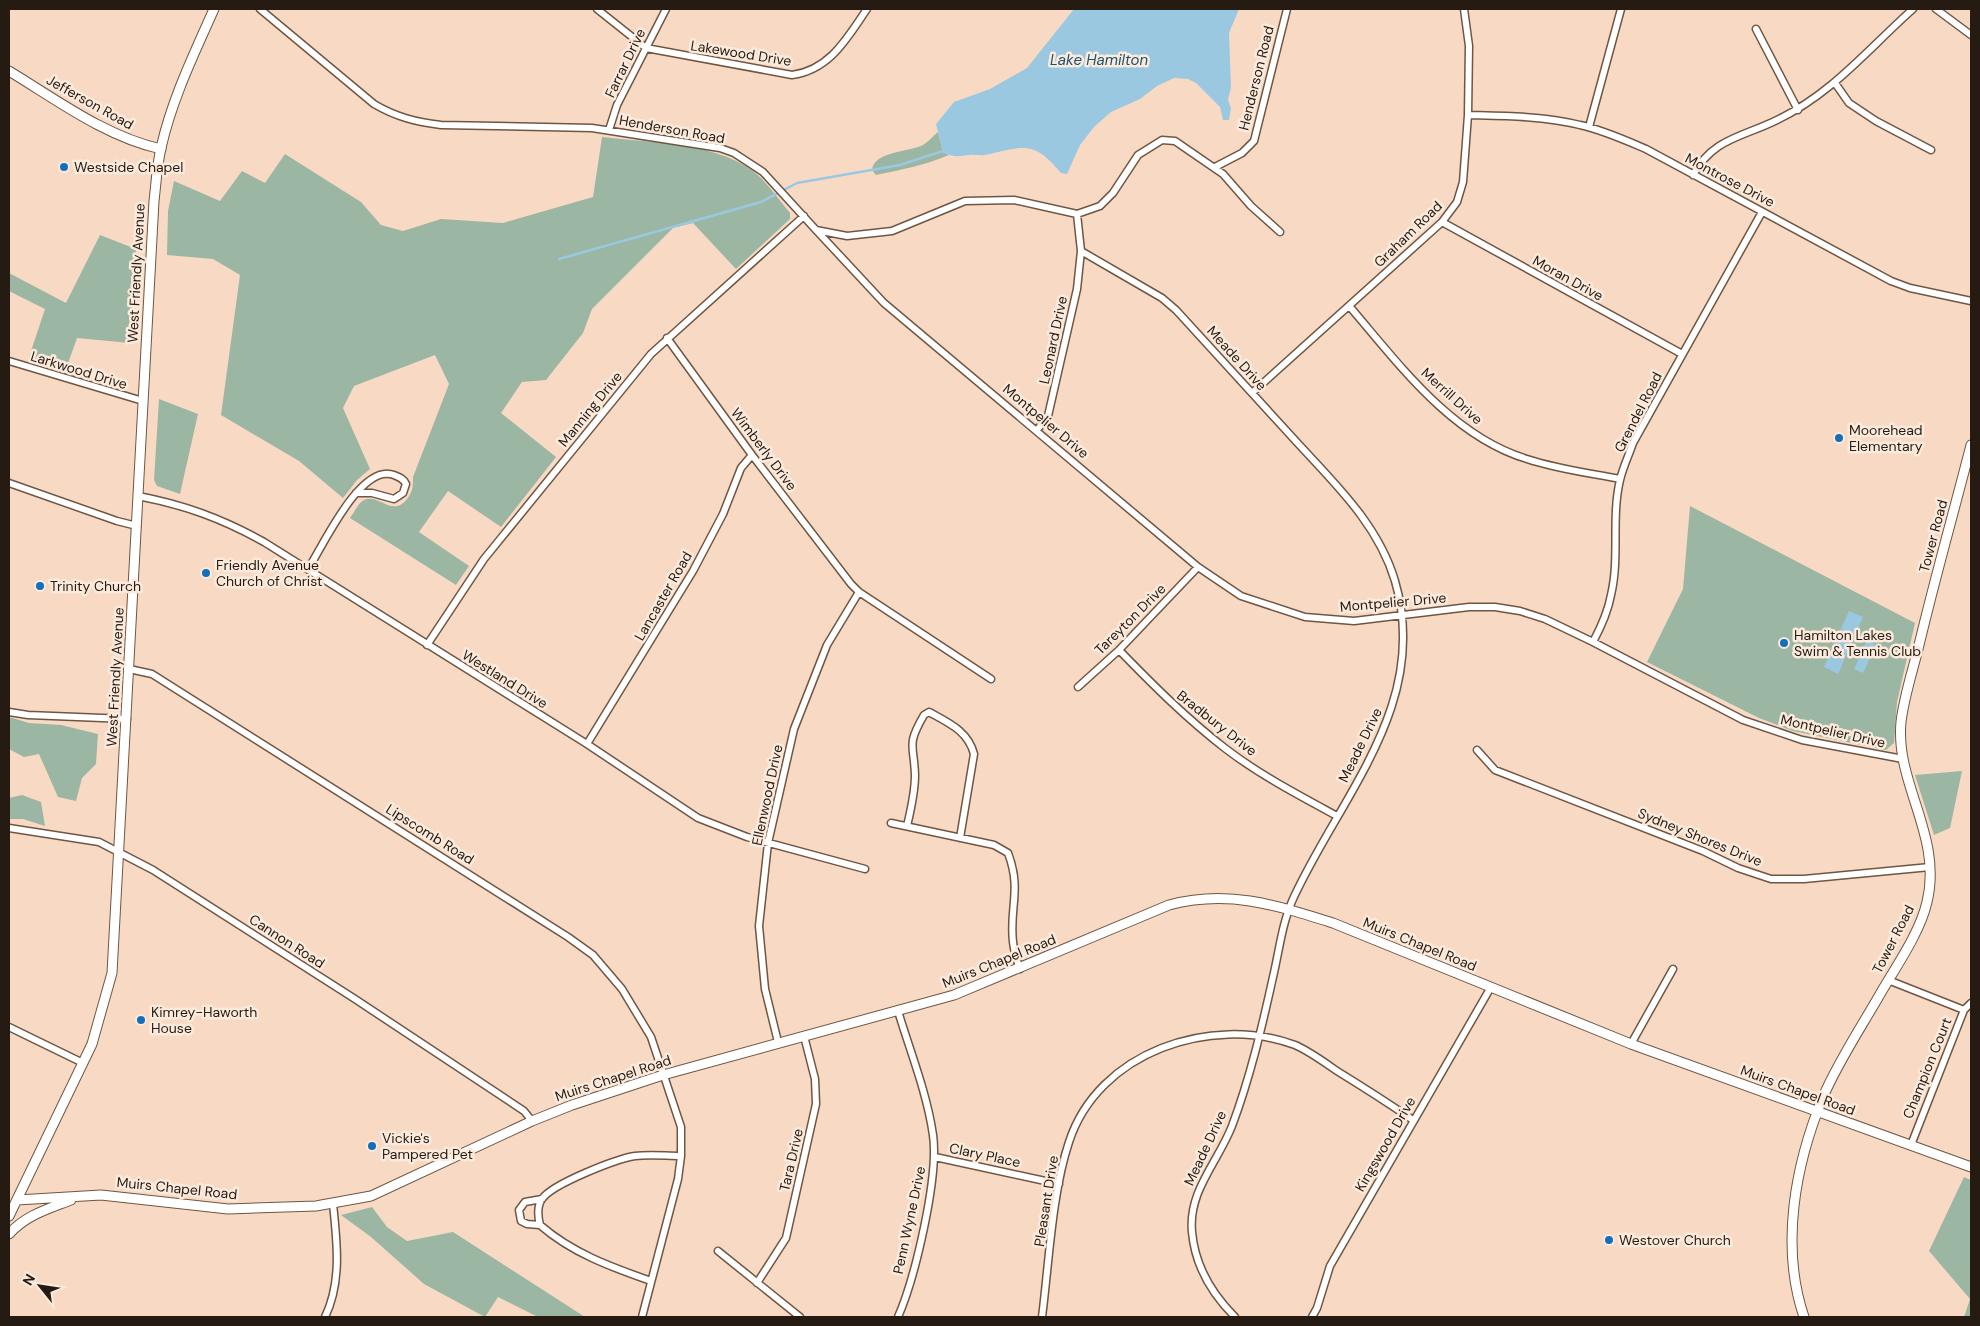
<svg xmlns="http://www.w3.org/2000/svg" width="1980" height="1326" font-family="'DM Sans',sans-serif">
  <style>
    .green { fill: #9cb6a4 }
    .water { fill: #9ac8e1 }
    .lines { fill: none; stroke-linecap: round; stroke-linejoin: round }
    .stream { stroke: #9ac8e1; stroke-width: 2.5 }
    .minor-casing { stroke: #6f5643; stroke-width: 9 }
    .tertiary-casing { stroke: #6f5643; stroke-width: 11 }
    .secondary-casing { stroke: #6f5643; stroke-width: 11 }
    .minor { stroke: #fff; stroke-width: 6 }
    .tertiary { stroke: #fff; stroke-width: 9 }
    .secondary { stroke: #fff; stroke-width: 9 }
    .poi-dot { fill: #126fbb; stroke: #fceadc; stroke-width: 2 }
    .labels { text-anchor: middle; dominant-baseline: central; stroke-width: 5; stroke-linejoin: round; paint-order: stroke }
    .street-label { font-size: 14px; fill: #251b12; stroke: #fceadc }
    .poi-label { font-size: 14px; fill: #251b12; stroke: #fceadc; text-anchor: start }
    .water-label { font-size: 15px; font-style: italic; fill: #1a536d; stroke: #fceadc }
  </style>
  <rect width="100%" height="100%" fill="#f8dac4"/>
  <path class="green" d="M938,132L943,152L949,155C925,165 901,170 876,175L872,170C874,151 910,152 923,145C928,142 933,136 938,132Z
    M602,137C651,143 723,142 760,177C771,188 780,201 790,213V219L736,269L693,223L673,228L592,309L583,333L546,380L522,382L501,413L556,457L501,527L448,491L419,532L469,566L456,585L350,518C354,513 358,503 364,500C379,493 392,518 407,499C413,492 413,485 413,477L449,384L435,355L354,386L343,408L370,469L357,480L343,498L299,461L221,415L240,275L213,259L167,255L168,211L174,181L220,201L242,171L265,183L285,154L361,202L381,225L403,231L441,219L503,223L593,197Z
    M100,235L136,249L130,343L77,338L66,369L29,357L45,309L9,291V273L66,303Z
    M159,399L198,414L180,494L157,486L154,480Z
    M1690,506L1915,623L1897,702L1894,743L1886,750L1793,731L1759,718L1647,662L1683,589Z
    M9,717L29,723L61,725L98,734L96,764L82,778L76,801L58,797L39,754L24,757L9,749Z
    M1962,771L1950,828L1934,835L1915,775Z
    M22,795L41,802L45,826L23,819H9V798Z
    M1964,1177L1971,1180V1317H1964L1970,1299L1929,1251Z
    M372,1207L387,1227L407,1241L453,1232L585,1317H538L498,1297L485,1317L424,1284L371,1237L341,1215Z"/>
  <path class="water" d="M1074,9H1239L1229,33L1231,87L1228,100L1231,108L1229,120H1223L1220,107L1196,83L1188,79L1174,78L1157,86L1140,99L1111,112L1094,127L1080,145L1067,174L1061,173C1033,139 1023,147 985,155C980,156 975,154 970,155C959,156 953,158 943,152L936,124L954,102L990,89L1027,68Z
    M1849,611L1863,617L1838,674L1824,667Z
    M1867,640L1876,645L1863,673L1854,669Z"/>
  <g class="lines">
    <path class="stream" d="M559,259L761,202L797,183L900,165L946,150"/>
    <defs>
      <path id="minor" d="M260,9L374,104C396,117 416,122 441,125L592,128L720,148L734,153L763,172L816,230L847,236L892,231L965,201L1014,200L1077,214L1100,206L1113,193L1138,155L1162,140L1175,141L1223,174L1251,206L1280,232
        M597,9L646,48L792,75C830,70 847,38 867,9
        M1936,9L1971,35
        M1756,29L1798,110
        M1835,83L1849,103L1876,121L1931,150
        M1468,115C1505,116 1544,116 1580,125C1603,130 1625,140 1646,149L1891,281L1910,288L1971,301
        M1589,127L1621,9
        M609,130L617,105L666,9
        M1215,167L1242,153L1254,141L1287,9
        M1693,175C1713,138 1743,137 1777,120C1832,94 1869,48 1913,9
        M1442,222L1682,354
        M816,230L884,303L1198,567L1241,596L1305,617L1354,621L1469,607H1495L1520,611L1545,619L1593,642L1743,720L1802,740L1903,759
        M1081,251L1162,298L1176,310C1215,353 1254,395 1293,438C1332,481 1378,523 1395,581C1431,704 1340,796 1293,899C1282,923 1279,952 1273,977C1262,1027 1250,1078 1232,1126C1218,1162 1188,1191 1192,1232C1195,1266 1211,1293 1235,1317
        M1350,307C1399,364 1451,436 1527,459C1557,469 1589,473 1620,479
        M667,338L752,455L851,584L859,592L991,679
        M9,361L143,401
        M1252,393L1442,222L1457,202L1463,182L1468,115L1469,46L1464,9
        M1037,430L1048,416L1077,289L1081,251L1077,214
        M9,483L117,521L137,526
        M138,496C185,505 223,519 264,542L587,744L698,818L747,837L865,869
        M308,569C323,546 361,462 394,475C399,477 404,479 406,484L403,493L394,499L372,493H356
        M1593,642C1601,627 1608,612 1611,595C1620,557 1611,518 1620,480C1623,467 1629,455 1633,443L1762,212
        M427,645L484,559L651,354L804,216
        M1119,650C1153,685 1187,719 1226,749C1260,775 1300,796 1337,816
        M129,669L152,674L568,937L593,955L622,989L651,1037L681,1127V1156L678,1179L642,1317
        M1078,687L1119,650L1198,567
        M9,712L28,715L127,719
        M587,744L693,571L723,514L741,468L752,455
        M1477,750L1495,770L1703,851L1738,868L1771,879H1804L1930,867
        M891,823L994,845L1008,853C1022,890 1009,908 1013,942C1014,951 1017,961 1020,969
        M907,826C911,809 915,793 915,775C914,744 906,746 924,715L929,712C949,723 968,731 974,754L960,838
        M9,828L99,842L153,870L355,999L524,1111L532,1121
        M1888,980L1964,1010
        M9,1027L83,1063
        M778,1042L765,989L759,926L768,843L794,729L827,645L859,592
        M1631,1044L1673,969
        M1911,1145L1964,1010L1971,1003
        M935,1157L1059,1184
        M540,1225L527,1224L521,1221L519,1210L525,1202L542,1199
        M718,1251L800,1317
        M651,1281C611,1267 572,1253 540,1225C538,1217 537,1206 542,1199C552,1184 616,1159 635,1156C650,1154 666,1156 681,1156
        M757,1283L786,1238L816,1104L815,1079L804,1036
        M325,1317C342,1282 337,1242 333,1204
        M898,1317C915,1278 939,1177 933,1135C927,1093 910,1051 898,1011
        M1042,1317C1049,1263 1052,1193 1069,1142C1098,1052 1211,1014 1295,1045C1309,1051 1324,1062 1337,1071C1363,1087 1388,1103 1413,1120
        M1312,1317L1317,1308L1330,1266L1491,987"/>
      <path id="tertiary" d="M9,71C57,100 106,137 161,149
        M1804,1317C1780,1246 1795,1165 1823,1097C1838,1062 1860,1029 1879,996C1895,968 1920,933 1927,902C1943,836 1895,784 1901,722C1904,696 1913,670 1919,645C1935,578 1954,511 1971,445"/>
      <path id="secondary" d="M17,1200L101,1195L228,1209L316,1206L371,1196L532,1121L572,1105L663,1075L954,995L1169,905C1228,889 1276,905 1333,923L1631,1044L1971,1167
        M9,1216L92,1044L112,973L154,201C156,184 157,165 161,148C172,99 194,54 214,9
        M9,1234C26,1215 48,1209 71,1200"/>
    </defs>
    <use href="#minor" class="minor-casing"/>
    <use href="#tertiary" class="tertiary-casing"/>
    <use href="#secondary" class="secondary-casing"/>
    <use href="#minor" class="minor"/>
    <use href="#tertiary" class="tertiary"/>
    <use href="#secondary" class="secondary"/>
  </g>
  <g class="poi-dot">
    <circle cx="64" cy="167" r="5"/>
    <circle cx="1839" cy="438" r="5"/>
    <circle cx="206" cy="573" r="5"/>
    <circle cx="40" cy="586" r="5"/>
    <circle cx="1784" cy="643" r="5"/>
    <circle cx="141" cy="1020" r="5"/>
    <circle cx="372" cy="1146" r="5"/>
    <circle cx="1609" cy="1240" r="5"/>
  </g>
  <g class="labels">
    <g class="street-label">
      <text transform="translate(741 53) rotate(9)">Lakewood Drive</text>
      <text transform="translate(625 63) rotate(-64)">Farrar Drive</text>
      <text transform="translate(1256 78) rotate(-76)">Henderson Road</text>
      <text transform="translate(90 102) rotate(29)">Jefferson Road</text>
      <text transform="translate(672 129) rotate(10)">Henderson Road</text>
      <text transform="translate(1730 180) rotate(28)">Montrose Drive</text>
      <text transform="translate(1408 234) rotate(-44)">Graham Road</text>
      <text transform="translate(136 273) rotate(-87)">West Friendly Avenue</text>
      <text transform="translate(1568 278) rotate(29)">Moran Drive</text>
      <text transform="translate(1053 340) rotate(-78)">Leonard Drive</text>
      <text transform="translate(1237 358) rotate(48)">Meade Drive</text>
      <text transform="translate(79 370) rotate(17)">Larkwood Drive</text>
      <text transform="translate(1452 396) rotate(42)">Merrill Drive</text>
      <text transform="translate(590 409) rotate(-51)">Manning Drive</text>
      <text transform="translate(1638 412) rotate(-63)">Grendel Road</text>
      <text transform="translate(1046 421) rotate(40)">Montpelier Drive</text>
      <text transform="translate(764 449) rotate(53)">Wimberly Drive</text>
      <text transform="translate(1933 536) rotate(-75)">Tower Road</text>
      <text transform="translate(663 596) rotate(-60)">Lancaster Road</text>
      <text transform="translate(1393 602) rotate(-5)">Montpelier Drive</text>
      <text transform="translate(1130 619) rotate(-45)">Tareyton Drive</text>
      <text transform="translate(115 677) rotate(-87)">West Friendly Avenue</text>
      <text transform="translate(505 679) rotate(32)">Westland Drive</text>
      <text transform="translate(1217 723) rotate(38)">Bradbury Drive</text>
      <text transform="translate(1833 731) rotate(13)">Montpelier Drive</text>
      <text transform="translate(1360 745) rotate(-64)">Meade Drive</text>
      <text transform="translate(767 795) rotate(-78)">Ellenwood Drive</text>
      <text transform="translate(430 834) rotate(32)">Lipscomb Road</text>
      <text transform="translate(1700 837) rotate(22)">Sydney Shores Drive</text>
      <text transform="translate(1893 939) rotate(-63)">Tower Road</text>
      <text transform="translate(287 941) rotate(33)">Cannon Road</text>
      <text transform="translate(1420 944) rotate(22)">Muirs Chapel Road</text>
      <text transform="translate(999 961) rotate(-22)">Muirs Chapel Road</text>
      <text transform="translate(1927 1068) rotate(-68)">Champion Court</text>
      <text transform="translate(613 1078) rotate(-18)">Muirs Chapel Road</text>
      <text transform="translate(1798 1090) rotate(20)">Muirs Chapel Road</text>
      <text transform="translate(1385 1144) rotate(-60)">Kingswood Drive</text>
      <text transform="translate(1205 1148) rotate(-65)">Meade Drive</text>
      <text transform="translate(985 1155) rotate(12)">Clary Place</text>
      <text transform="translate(791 1160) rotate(-77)">Tara Drive</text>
      <text transform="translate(177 1188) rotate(6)">Muirs Chapel Road</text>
      <text transform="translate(1046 1201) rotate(-81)">Pleasant Drive</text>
      <text transform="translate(909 1220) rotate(-78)">Penn Wyne Drive</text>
    </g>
    <g class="poi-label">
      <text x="74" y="167">Westside Chapel</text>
      <text x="1849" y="430">Moorehead<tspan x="1849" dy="16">Elementary</tspan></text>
      <text x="216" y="565">Friendly Avenue<tspan x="216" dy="16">Church of Christ</tspan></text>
      <text x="50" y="586">Trinity Church</text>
      <text x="1794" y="635">Hamilton Lakes<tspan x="1794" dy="16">Swim &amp; Tennis Club</tspan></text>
      <text x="151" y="1012">Kimrey-Haworth<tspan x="151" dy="16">House</tspan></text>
      <text x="382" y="1138">Vickie's<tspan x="382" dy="16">Pampered Pet</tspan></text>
      <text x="1619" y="1240">Westover Church</text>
    </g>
    <g class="water-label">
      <text x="1099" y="60">Lake Hamilton</text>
    </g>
  </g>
  <rect width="1980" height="1326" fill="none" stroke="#251b12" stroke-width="20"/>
  <g transform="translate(40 1286) rotate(300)" stroke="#fceadc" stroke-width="4" paint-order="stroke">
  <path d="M0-4L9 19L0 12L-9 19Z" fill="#251b12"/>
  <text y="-8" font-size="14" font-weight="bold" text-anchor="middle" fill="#251b12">N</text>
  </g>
</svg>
